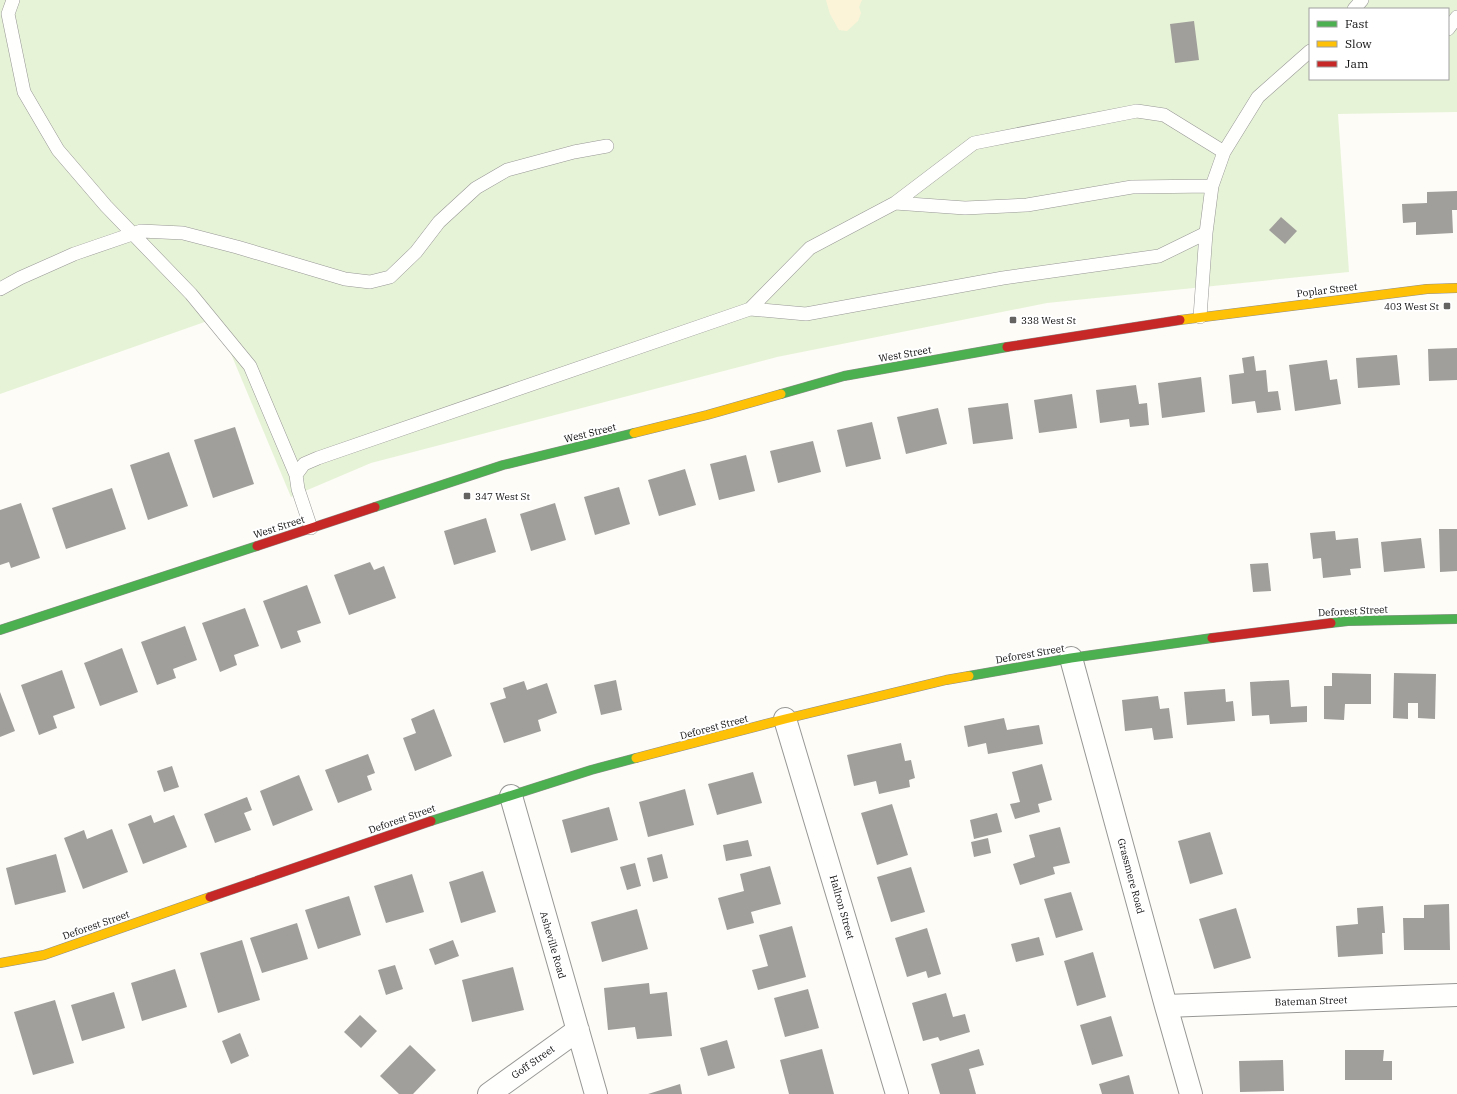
<svg xmlns="http://www.w3.org/2000/svg" width="1457" height="1094" font-family="'IBM Plex Serif',serif">
  <style>
    .green { fill: #e7f3d7; fill-rule: evenodd }
    .sand { fill: #fcf4d9 }
    .building { fill: #a19f9c }
    .lines { fill: none; stroke-linecap: round; stroke-linejoin: round }
    .lane-casing { stroke: #979795; stroke-width: 14 }
    .street-casing { stroke: #979795; stroke-width: 24 }
    .fast-casing { stroke: #8e8d8b; stroke-width: 10 }
    .slow-casing { stroke: #8e8d8b; stroke-width: 10 }
    .jam-casing { stroke: #8e8d8b; stroke-width: 10 }
    .lane { stroke: #fffffe; stroke-width: 13 }
    .street { stroke: #fffffe; stroke-width: 22 }
    .fast { stroke: #4caf50; stroke-width: 9 }
    .slow { stroke: #ffc107; stroke-width: 9 }
    .jam { stroke: #c62828; stroke-width: 9 }
    .poi-dot { fill: #646362; stroke: #fff; stroke-width: 1.5 }
    .labels { text-anchor: middle; dominant-baseline: central; stroke-width: 4; stroke-linejoin: round; paint-order: stroke }
    .street-label { font-size: 10px; fill: #111; stroke: #fff }
    .poi-label { font-size: 10px; fill: #111; stroke: #fff; text-anchor: start }
  </style>
  <rect width="100%" height="100%" fill="#fdfcf7"/>
  <path class="green" d="M0,0H1457V112L1338,114L1349,272L1047,303L777,357L371,463L291,497L216,318L0,394ZM1310,9H1448V79H1310Z"/>
  <path class="sand" d="M826,0H862L859,7L861,13L858,21L847,31L839,30L830,14Z"/>
  <path class="building" d="M1194,21L1199,60L1175,63L1170,24Z
    M1457,191V210H1452L1453,233L1416,235V222L1403,223L1402,204L1427,203V192Z
    M1281,217L1297,231L1285,244L1269,230Z
    M1457,348V380L1429,381L1428,349Z
    M1397,355L1400,385L1358,388L1356,358Z
    M1254,356L1256,371L1266,370L1268,392L1278,391L1281,410L1257,413L1255,401L1232,404L1229,375L1244,373L1242,358Z
    M1327,360L1330,380L1337,379L1341,404L1295,411L1289,365Z
    M1201,377L1205,412L1162,418L1158,383Z
    M1136,385L1139,404L1147,403L1149,425L1130,427L1129,419L1100,423L1096,390Z
    M1072,394L1077,428L1039,433L1034,400Z
    M1008,403L1013,439L973,444L968,408Z
    M938,408L947,444L906,454L897,417Z
    M872,422L881,459L846,467L837,430Z
    M235,427L254,484L213,498L194,440Z
    M813,441L821,472L778,483L770,451Z
    M169,452L188,506L148,520L130,465Z
    M746,455L755,491L719,500L710,464Z
    M685,469L696,505L659,516L648,480Z
    M619,487L630,524L595,535L584,497Z
    M112,488L126,529L66,549L52,508Z
    M21,503L40,558L11,568L9,562L0,565V510Z
    M555,503L566,540L531,551L520,514Z
    M486,518L496,552L454,565L444,531Z
    M1439,529H1457V571L1440,572Z
    M1335,531L1336,540L1358,538L1361,568L1350,569L1351,575L1323,578L1321,558L1313,559L1310,533Z
    M1421,538L1425,568L1384,572L1381,542Z
    M370,562L374,570L384,566L396,598L349,615L334,575Z
    M1268,563L1271,591L1253,592L1250,564Z
    M307,585L321,623L297,631L301,642L281,649L263,601Z
    M245,608L259,646L234,655L237,665L220,672L202,623Z
    M185,626L197,660L173,669L176,678L157,685L141,642Z
    M122,648L138,692L100,706L84,663Z
    M62,670L75,708L53,716L57,728L39,735L21,685Z
    M1332,673L1371,674V704H1345L1344,720L1324,719V686H1332Z
    M1394,673L1436,674L1435,719L1418,718V703H1408V719L1393,718Z
    M616,680L622,710L601,715L594,685Z
    M1289,680L1291,707L1307,706V722L1270,724L1269,715L1252,716L1250,682Z
    M524,681L527,690L547,683L557,713L538,720L541,731L504,743L490,703L506,698L503,688Z
    M1225,689L1226,702L1233,701L1235,721L1187,725L1184,692Z
    M0,692L15,731L0,737Z
    M1158,696L1160,709L1169,708L1173,738L1154,740L1152,728L1125,731L1122,700Z
    M434,709L452,756L415,771L403,738L416,733L411,719Z
    M1004,718L1007,730L1039,725L1043,744L988,754L986,743L968,747L964,726Z
    M901,743L905,761L911,760L915,778L909,780L910,787L879,794L876,781L854,786L847,755Z
    M368,754L375,773L367,776L372,790L338,803L325,770Z
    M1042,764L1052,800L1038,804L1040,812L1015,819L1010,804L1020,802L1012,772Z
    M172,766L179,787L164,792L157,771Z
    M753,772L762,803L717,815L708,784Z
    M299,775L313,810L273,826L260,791Z
    M685,789L694,825L648,837L639,802Z
    M247,797L252,810L244,813L251,830L215,843L204,814Z
    M892,804L908,855L877,865L861,813Z
    M609,807L618,840L571,853L562,820Z
    M997,813L1002,832L974,839L970,820Z
    M151,815L154,823L174,815L187,847L143,864L128,824Z
    M1060,827L1070,863L1053,867L1055,874L1020,885L1013,864L1035,857L1029,835Z
    M112,829L128,872L83,889L64,838L84,830L87,839Z
    M1210,832L1223,874L1190,884L1178,841Z
    M988,838L991,853L974,857L971,842Z
    M748,840L752,856L726,861L723,845Z
    M56,854L66,892L15,905L6,868Z
    M662,854L668,878L653,882L647,858Z
    M635,863L641,886L627,890L620,867Z
    M770,866L781,904L751,912L754,923L727,930L718,898L744,891L740,874Z
    M911,867L925,912L891,922L877,877Z
    M483,871L496,912L461,923L449,882Z
    M412,874L424,912L386,923L374,886Z
    M1071,892L1083,930L1056,938L1044,899Z
    M349,896L361,935L318,949L305,910Z
    M1449,904L1450,950H1404L1403,918H1424V905Z
    M1383,906L1385,933H1382L1383,954L1338,957L1336,926L1358,924L1357,908Z
    M1236,908L1251,958L1214,969L1199,919Z
    M637,909L648,949L602,962L591,922Z
    M297,923L308,959L262,973L250,938Z
    M792,926L806,977L758,990L752,970L768,966L759,935Z
    M927,928L941,974L928,978L926,971L907,977L895,938Z
    M1039,937L1044,955L1016,962L1011,944Z
    M242,940L260,1000L218,1013L200,953Z
    M453,940L459,956L435,965L429,949Z
    M1093,952L1106,997L1077,1006L1064,961Z
    M395,965L403,989L386,995L378,970Z
    M513,967L524,1010L472,1022L462,980Z
    M175,969L187,1007L142,1021L131,983Z
    M649,983L650,994L667,992L672,1036L637,1039L635,1027L608,1030L604,988Z
    M808,989L819,1028L785,1037L774,998Z
    M114,992L125,1028L82,1041L71,1005Z
    M946,993L953,1017L965,1014L970,1032L940,1041L938,1037L923,1041L912,1003Z
    M55,1000L74,1063L33,1075L14,1012Z
    M360,1015L377,1031L361,1048L344,1032Z
    M1111,1016L1123,1056L1092,1065L1080,1025Z
    M240,1033L249,1056L231,1064L222,1041Z
    M727,1040L735,1068L708,1076L700,1048Z
    M410,1045L436,1070L413,1094H399L380,1076Z
    M822,1049L834,1094H789L780,1060Z
    M979,1049L984,1065L969,1069L976,1094H940L931,1064Z
    M1345,1050H1384L1383,1061H1392V1080H1345Z
    M1283,1060L1284,1091L1240,1092L1239,1061Z
    M1129,1075L1134,1094H1102L1099,1084Z
    M680,1084L682,1094H648Z"/>
  <g class="lines">
    <defs>
      <path id="lane" d="M13,0L8,14L24,92L58,150L106,206L191,294L250,366L296,475
        M1354,9L1362,0
        M1448,29L1457,17
        M895,203L965,208L1027,205L1132,187L1212,186
        M0,289L20,278L74,254L141,231L183,233L237,247L345,279L370,282L390,277L416,252L439,222L476,188L507,170L574,152L607,146
        M750,309L810,248L895,203L974,143L1137,111L1164,115L1224,152
        M1200,317L1206,233L1212,186L1224,152L1258,97L1310,51
        M311,528L298,489L296,475L304,464L318,458L750,309L806,314L1003,278L1159,256L1206,233"/>
      <path id="street" d="M1071,658L1166,1006L1191,1094
        M785,719L897,1094
        M511,796L596,1094
        M1166,1006L1457,995
        M489,1094L578,1030"/>
      <path id="fast" d="M781,394L844,376L1007,347
        M375,507L503,465L634,433
        M1331,623L1348,621L1457,619
        M0,630L257,546
        M969,676L1071,658L1212,638
        M431,821L591,770L636,758"/>
      <path id="slow" d="M1180,320L1427,289L1457,288
        M634,433L707,415L781,394
        M636,758L785,719L946,680L969,676
        M0,963L44,955L210,897"/>
      <path id="jam" d="M1007,347L1180,320
        M257,546L375,507
        M1212,638L1331,623
        M210,897L431,821"/>
    </defs>
    <use href="#lane" class="lane-casing"/>
    <use href="#street" class="street-casing"/>
    <use href="#fast" class="fast-casing"/>
    <use href="#slow" class="slow-casing"/>
    <use href="#jam" class="jam-casing"/>
    <use href="#lane" class="lane"/>
    <use href="#street" class="street"/>
    <use href="#fast" class="fast"/>
    <use href="#slow" class="slow"/>
    <use href="#jam" class="jam"/>
  </g>
  <g class="poi-dot">
    <rect x="1443" y="302" width="8" height="8" rx="2"/>
    <rect x="1009" y="316" width="8" height="8" rx="2"/>
    <rect x="463" y="492" width="8" height="8" rx="2"/>
  </g>
  <g class="labels">
    <g class="street-label">
      <text transform="translate(1327 290) rotate(-7)">Poplar Street</text>
      <text transform="translate(905 354) rotate(-10)">West Street</text>
      <text transform="translate(590 433) rotate(-14)">West Street</text>
      <text transform="translate(279 527) rotate(-18)">West Street</text>
      <text transform="translate(1353 611) rotate(-3)">Deforest Street</text>
      <text transform="translate(1030 654) rotate(-10)">Deforest Street</text>
      <text transform="translate(714 727) rotate(-15)">Deforest Street</text>
      <text transform="translate(402 819) rotate(-19)">Deforest Street</text>
      <text transform="translate(1131 876) rotate(75)">Grassmere Road</text>
      <text transform="translate(842 907) rotate(74)">Hallron Street</text>
      <text transform="translate(96 925) rotate(-19)">Deforest Street</text>
      <text transform="translate(553 945) rotate(74)">Asheville Road</text>
      <text transform="translate(1311 1001) rotate(-2)">Bateman Street</text>
      <text transform="translate(533 1062) rotate(-35)">Goff Street</text>
    </g>
    <g class="poi-label">
      <text x="1439" y="306" text-anchor="end">403 West St</text>
      <text x="1021" y="320">338 West St</text>
      <text x="475" y="496">347 West St</text>
    </g>
  </g>
  <rect x="1309" y="8" width="140" height="72" fill="#ffffff" stroke="#a0a0a0"/>
  <rect x="1317" y="21" width="20" height="6" fill="#4caf50" stroke="#a0a0a0"/>
  <text x="1345" y="28" font-size="12" fill="#111111">Fast</text>
  <rect x="1317" y="41" width="20" height="6" fill="#ffc107" stroke="#a0a0a0"/>
  <text x="1345" y="48" font-size="12" fill="#111111">Slow</text>
  <rect x="1317" y="61" width="20" height="6" fill="#c62828" stroke="#a0a0a0"/>
  <text x="1345" y="68" font-size="12" fill="#111111">Jam</text>
</svg>
